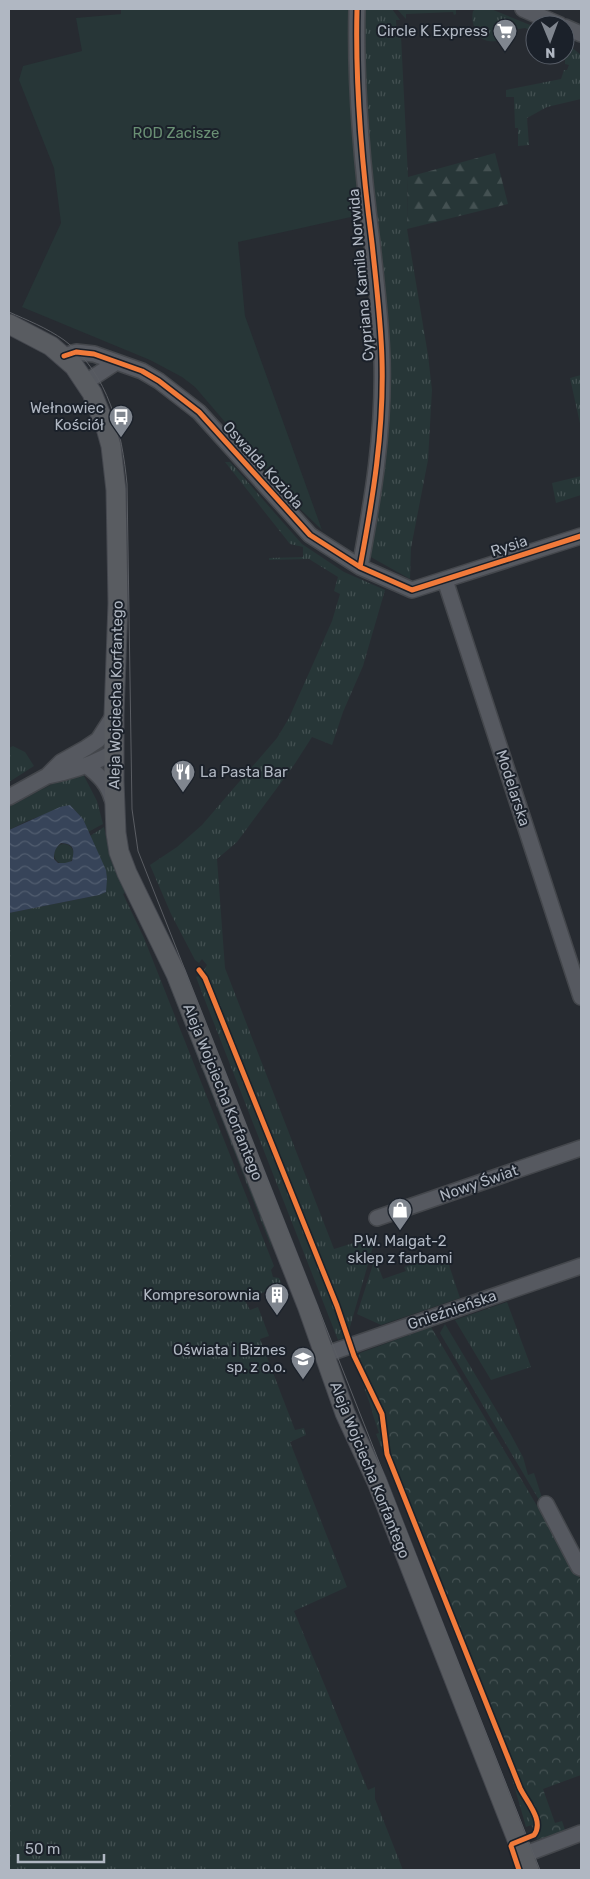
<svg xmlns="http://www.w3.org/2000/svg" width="590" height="1879" font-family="Rubik,sans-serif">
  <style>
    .grass { fill: url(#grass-tufts) }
    .forest { fill: url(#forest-firs) }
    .park { fill: url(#park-crowns) }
    .garden { fill: #273637 }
    .water { fill: url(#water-waves); fill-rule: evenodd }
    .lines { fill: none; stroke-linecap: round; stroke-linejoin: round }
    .minor-casing { stroke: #44474c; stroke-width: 18 }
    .major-casing { stroke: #44474e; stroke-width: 21 }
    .minor { stroke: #565960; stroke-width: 15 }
    .major { stroke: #595c61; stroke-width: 19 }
    .tram { stroke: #5a5d63; stroke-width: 1 }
    .cycleway-casing { stroke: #1b212a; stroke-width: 8 }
    .cycleway { stroke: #f17a3a; stroke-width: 5 }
    .labels { text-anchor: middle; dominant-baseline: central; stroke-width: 4; stroke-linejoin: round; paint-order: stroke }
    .poi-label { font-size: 15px; fill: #b0b7c2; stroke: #1b212a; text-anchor: end }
    .park-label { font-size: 15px; fill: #6a9074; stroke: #1b212a }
    .street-label { font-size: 15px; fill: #b0b7c2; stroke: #1b212a }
  </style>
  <defs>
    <pattern id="grass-tufts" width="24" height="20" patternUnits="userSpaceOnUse" patternTransform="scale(1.25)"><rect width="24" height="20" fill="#273637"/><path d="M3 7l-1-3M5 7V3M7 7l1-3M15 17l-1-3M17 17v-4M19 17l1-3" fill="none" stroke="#445152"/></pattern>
    <pattern id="forest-firs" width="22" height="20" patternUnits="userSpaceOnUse" patternTransform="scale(1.25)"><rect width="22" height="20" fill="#273637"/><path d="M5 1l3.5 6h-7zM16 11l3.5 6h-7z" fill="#445152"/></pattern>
    <pattern id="park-crowns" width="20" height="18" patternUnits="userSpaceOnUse" patternTransform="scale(1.25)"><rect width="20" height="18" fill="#273637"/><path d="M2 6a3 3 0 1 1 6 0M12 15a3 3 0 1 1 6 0" fill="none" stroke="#445152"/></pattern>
    <pattern id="water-waves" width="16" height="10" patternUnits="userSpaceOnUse" patternTransform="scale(1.25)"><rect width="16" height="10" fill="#374459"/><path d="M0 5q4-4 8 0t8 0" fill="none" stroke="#515d6f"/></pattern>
  </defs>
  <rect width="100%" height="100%" fill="#272b31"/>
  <path class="grass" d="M361,9H392L400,20H396L397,35L401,36L408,177L407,229L428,355L432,390L428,460L411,548L410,579L369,556L384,451Z
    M397,9H456V14L454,15L453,12L406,14V19Z
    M476,9H491L535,27V32L525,28L513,30L514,39C498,41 479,47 474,26C472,21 472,16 473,11Z
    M565,42L581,55V99L547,107L527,118L529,145L518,146V128H515L514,97H506V90L561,79L564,70H567L569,65L565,64Z
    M581,375V428L570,378Z
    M225,462H230L302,544L344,572L385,590L363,666L343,712L332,745L312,737L294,765L237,842L217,859L225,968L334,1249L376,1236L350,1327L349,1336L339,1306L204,970L207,965L202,959L199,963L195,960L171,914L150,865L177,847L202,825L277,738L289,718L332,621L340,594L334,591L338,577L309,559L269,560V558L303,557V547L290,544Z
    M581,476V495L556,503L552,483Z
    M13,746L25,752L34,766L9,782V748Z
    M83,774L97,801L103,824L88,832L83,819L70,805L27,821L9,830V807C32,796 57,778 83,774Z
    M104,827L111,861L125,893L123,894L144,938L274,1266L271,1270L273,1277L279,1278L282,1285L245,1300L250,1310L258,1307L269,1336L260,1339L295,1430L304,1428L306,1435L290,1442L347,1587L294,1611L368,1790L375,1787V1799L403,1870H9V913L99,895L106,892L90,836Z
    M54 854a10 10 0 1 1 20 0a10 10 0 1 1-20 0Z
    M146,925L263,1211L272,1249Z
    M199,976L204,979L346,1337L338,1340L206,1003L196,977Z
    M445,1253L460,1298L381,1325L357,1314L375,1258L383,1279L406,1271L404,1267Z
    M507,1302L531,1367L491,1380L455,1320Z
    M445,1324L510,1433L523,1457L528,1475L534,1473L544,1504L542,1505L440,1333Z
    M373,1409L380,1418L385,1455L518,1788L534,1824L526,1827L509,1768L376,1434L379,1433L372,1412Z"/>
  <path class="forest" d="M495,153L508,204L407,229L408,177Z"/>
  <path class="park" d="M431,1327L581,1580V1775L543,1789L555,1823L562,1821L565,1830L537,1840L471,1663L380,1432L361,1379L358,1356L360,1353Z"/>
  <path class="garden" d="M121,9H350L349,35L360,215L238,242L245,316L322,530L297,506L195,387L182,377L150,360L22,307L61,223L54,168L19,80L23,66L82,51L76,18L121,14Z"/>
  <path class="water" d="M70,805L83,819L106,870L107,879L106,892L99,895L9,913V830L60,807ZM61,843C74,844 75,849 72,861L65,863H58L54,859C54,852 55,848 61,843Z"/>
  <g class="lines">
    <defs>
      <path id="minor" d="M357,9C355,87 362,166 372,243C376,282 381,321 382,360C384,431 373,498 360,567
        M523,9L560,25
        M565,27L581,34
        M64,356L76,352L94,354L142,371L159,381L199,412L310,535L360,567L412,590L581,536
        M86,382L115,363
        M445,580L581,997
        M87,766C99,775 108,784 112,799
        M47,776C71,772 93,764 114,752
        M9,797L47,776L61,762L86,748L98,740L114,715
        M377,1218L581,1148
        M324,1355L581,1266
        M546,1504L579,1567L581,1568
        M523,1855L581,1833"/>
      <path id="major" d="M9,324L51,346L74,366L92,393L106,428L111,446L116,490L118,603L114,715V781L116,833L119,852L127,873L176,974L308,1308L345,1413L377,1482L529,1870"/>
    </defs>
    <use href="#minor" class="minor-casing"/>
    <use href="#major" class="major-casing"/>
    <use href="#minor" class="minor"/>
    <use href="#major" class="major"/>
    <path class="tram" d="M9,312C27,320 47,328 64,340C109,373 122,432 127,484L132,809L138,851L540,1870"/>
    <defs>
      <path id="cycleway" d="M357,9C355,87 362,166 372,243C376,282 381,321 382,360C384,431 373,498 360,567
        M64,356L76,352L94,354L142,371L159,381L199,412L310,535L360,567L412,590L581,536
        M199,970L205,978L337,1306L354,1356L382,1414L387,1454L520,1788C526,1801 545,1821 534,1835L512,1844L511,1846L519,1870"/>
    </defs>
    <use href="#cycleway" class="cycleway-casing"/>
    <use href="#cycleway" class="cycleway"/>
  </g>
  <defs>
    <symbol id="supermarket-pin" viewBox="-11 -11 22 30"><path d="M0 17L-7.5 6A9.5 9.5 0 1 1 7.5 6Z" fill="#80868f" stroke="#1b212a"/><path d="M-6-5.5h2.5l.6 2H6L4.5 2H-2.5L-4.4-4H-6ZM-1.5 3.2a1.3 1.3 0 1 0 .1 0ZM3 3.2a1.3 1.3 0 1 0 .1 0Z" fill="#fff"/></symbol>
    <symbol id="bus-pin" viewBox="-11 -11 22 30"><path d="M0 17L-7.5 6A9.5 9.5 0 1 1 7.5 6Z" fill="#80868f" stroke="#1b212a"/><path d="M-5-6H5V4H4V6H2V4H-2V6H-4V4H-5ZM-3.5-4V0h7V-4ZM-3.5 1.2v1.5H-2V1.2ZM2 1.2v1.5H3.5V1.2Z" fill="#fff"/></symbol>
    <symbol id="restaurant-pin" viewBox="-11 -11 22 30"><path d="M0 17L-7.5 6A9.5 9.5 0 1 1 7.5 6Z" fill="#80868f" stroke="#1b212a"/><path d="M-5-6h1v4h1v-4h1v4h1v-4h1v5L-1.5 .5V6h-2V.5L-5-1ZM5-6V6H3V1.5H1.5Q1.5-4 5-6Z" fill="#fff"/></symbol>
    <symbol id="shop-pin" viewBox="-11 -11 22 30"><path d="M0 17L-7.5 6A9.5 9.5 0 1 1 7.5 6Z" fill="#80868f" stroke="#1b212a"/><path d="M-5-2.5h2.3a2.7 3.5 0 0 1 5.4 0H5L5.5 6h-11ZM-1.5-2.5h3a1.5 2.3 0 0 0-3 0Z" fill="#fff"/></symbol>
    <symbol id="building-pin" viewBox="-11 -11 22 30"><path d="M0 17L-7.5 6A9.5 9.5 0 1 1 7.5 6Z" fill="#80868f" stroke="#1b212a"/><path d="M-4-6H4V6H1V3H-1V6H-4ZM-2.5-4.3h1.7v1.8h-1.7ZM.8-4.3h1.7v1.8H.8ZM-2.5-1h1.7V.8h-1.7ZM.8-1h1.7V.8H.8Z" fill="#fff"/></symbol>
    <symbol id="university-pin" viewBox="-11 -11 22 30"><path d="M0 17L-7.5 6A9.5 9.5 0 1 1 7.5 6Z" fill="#80868f" stroke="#1b212a"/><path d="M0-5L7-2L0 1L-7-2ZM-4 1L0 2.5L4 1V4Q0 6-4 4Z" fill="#fff"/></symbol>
  </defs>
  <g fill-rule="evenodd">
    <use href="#supermarket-pin" x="491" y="17" width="28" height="38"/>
    <use href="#bus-pin" x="107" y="403" width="28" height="38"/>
    <use href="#restaurant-pin" x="169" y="758" width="28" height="38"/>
    <use href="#shop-pin" x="386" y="1196" width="28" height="38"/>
    <use href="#building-pin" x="263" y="1281" width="28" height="38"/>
    <use href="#university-pin" x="289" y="1345" width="28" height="38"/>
  </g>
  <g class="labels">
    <g class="poi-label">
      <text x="488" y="31">Circle K Express</text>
      <text x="104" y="408">Wełnowiec<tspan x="104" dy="17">Kościół</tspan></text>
      <text x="200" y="772" text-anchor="start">La Pasta Bar</text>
      <text x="400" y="1241" text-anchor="middle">P.W. Malgat-2<tspan x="400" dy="17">sklep z farbami</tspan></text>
      <text x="260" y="1295">Kompresorownia</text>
      <text x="286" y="1350">Oświata i Biznes<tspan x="286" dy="17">sp. z o.o.</tspan></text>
    </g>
    <g class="park-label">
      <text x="176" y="133">ROD Zacisze</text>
    </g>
    <g class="street-label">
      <text transform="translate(361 275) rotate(-95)">Cypriana Kamila Norwida</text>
      <text transform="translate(263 465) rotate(48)">Oswalda Kozioła</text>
      <text transform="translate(509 546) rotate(-18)">Rysia</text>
      <text transform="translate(116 695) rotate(-89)">Aleja Wojciecha Korfantego</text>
      <text transform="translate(513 788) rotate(72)">Modelarska</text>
      <text transform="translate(223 1092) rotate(68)">Aleja Wojciecha Korfantego</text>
      <text transform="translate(479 1183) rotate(-19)">Nowy Świat</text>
      <text transform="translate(452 1310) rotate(-19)">Gnieźnieńska</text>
      <text transform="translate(370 1470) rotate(68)">Aleja Wojciecha Korfantego</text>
    </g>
  </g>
  <rect width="590" height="1879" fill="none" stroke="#b0b7c2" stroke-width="20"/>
  <g transform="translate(550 40) rotate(179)"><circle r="24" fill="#1b212a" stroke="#575d67"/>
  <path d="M0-4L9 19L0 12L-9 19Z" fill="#80868f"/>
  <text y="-8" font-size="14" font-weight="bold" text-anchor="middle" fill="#b0b7c2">N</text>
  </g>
  <path d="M18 1854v8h86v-8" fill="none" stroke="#b0b7c2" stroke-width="2.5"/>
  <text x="25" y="1854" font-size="15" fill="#b0b7c2" stroke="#1b212a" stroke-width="4" paint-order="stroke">50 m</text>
</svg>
